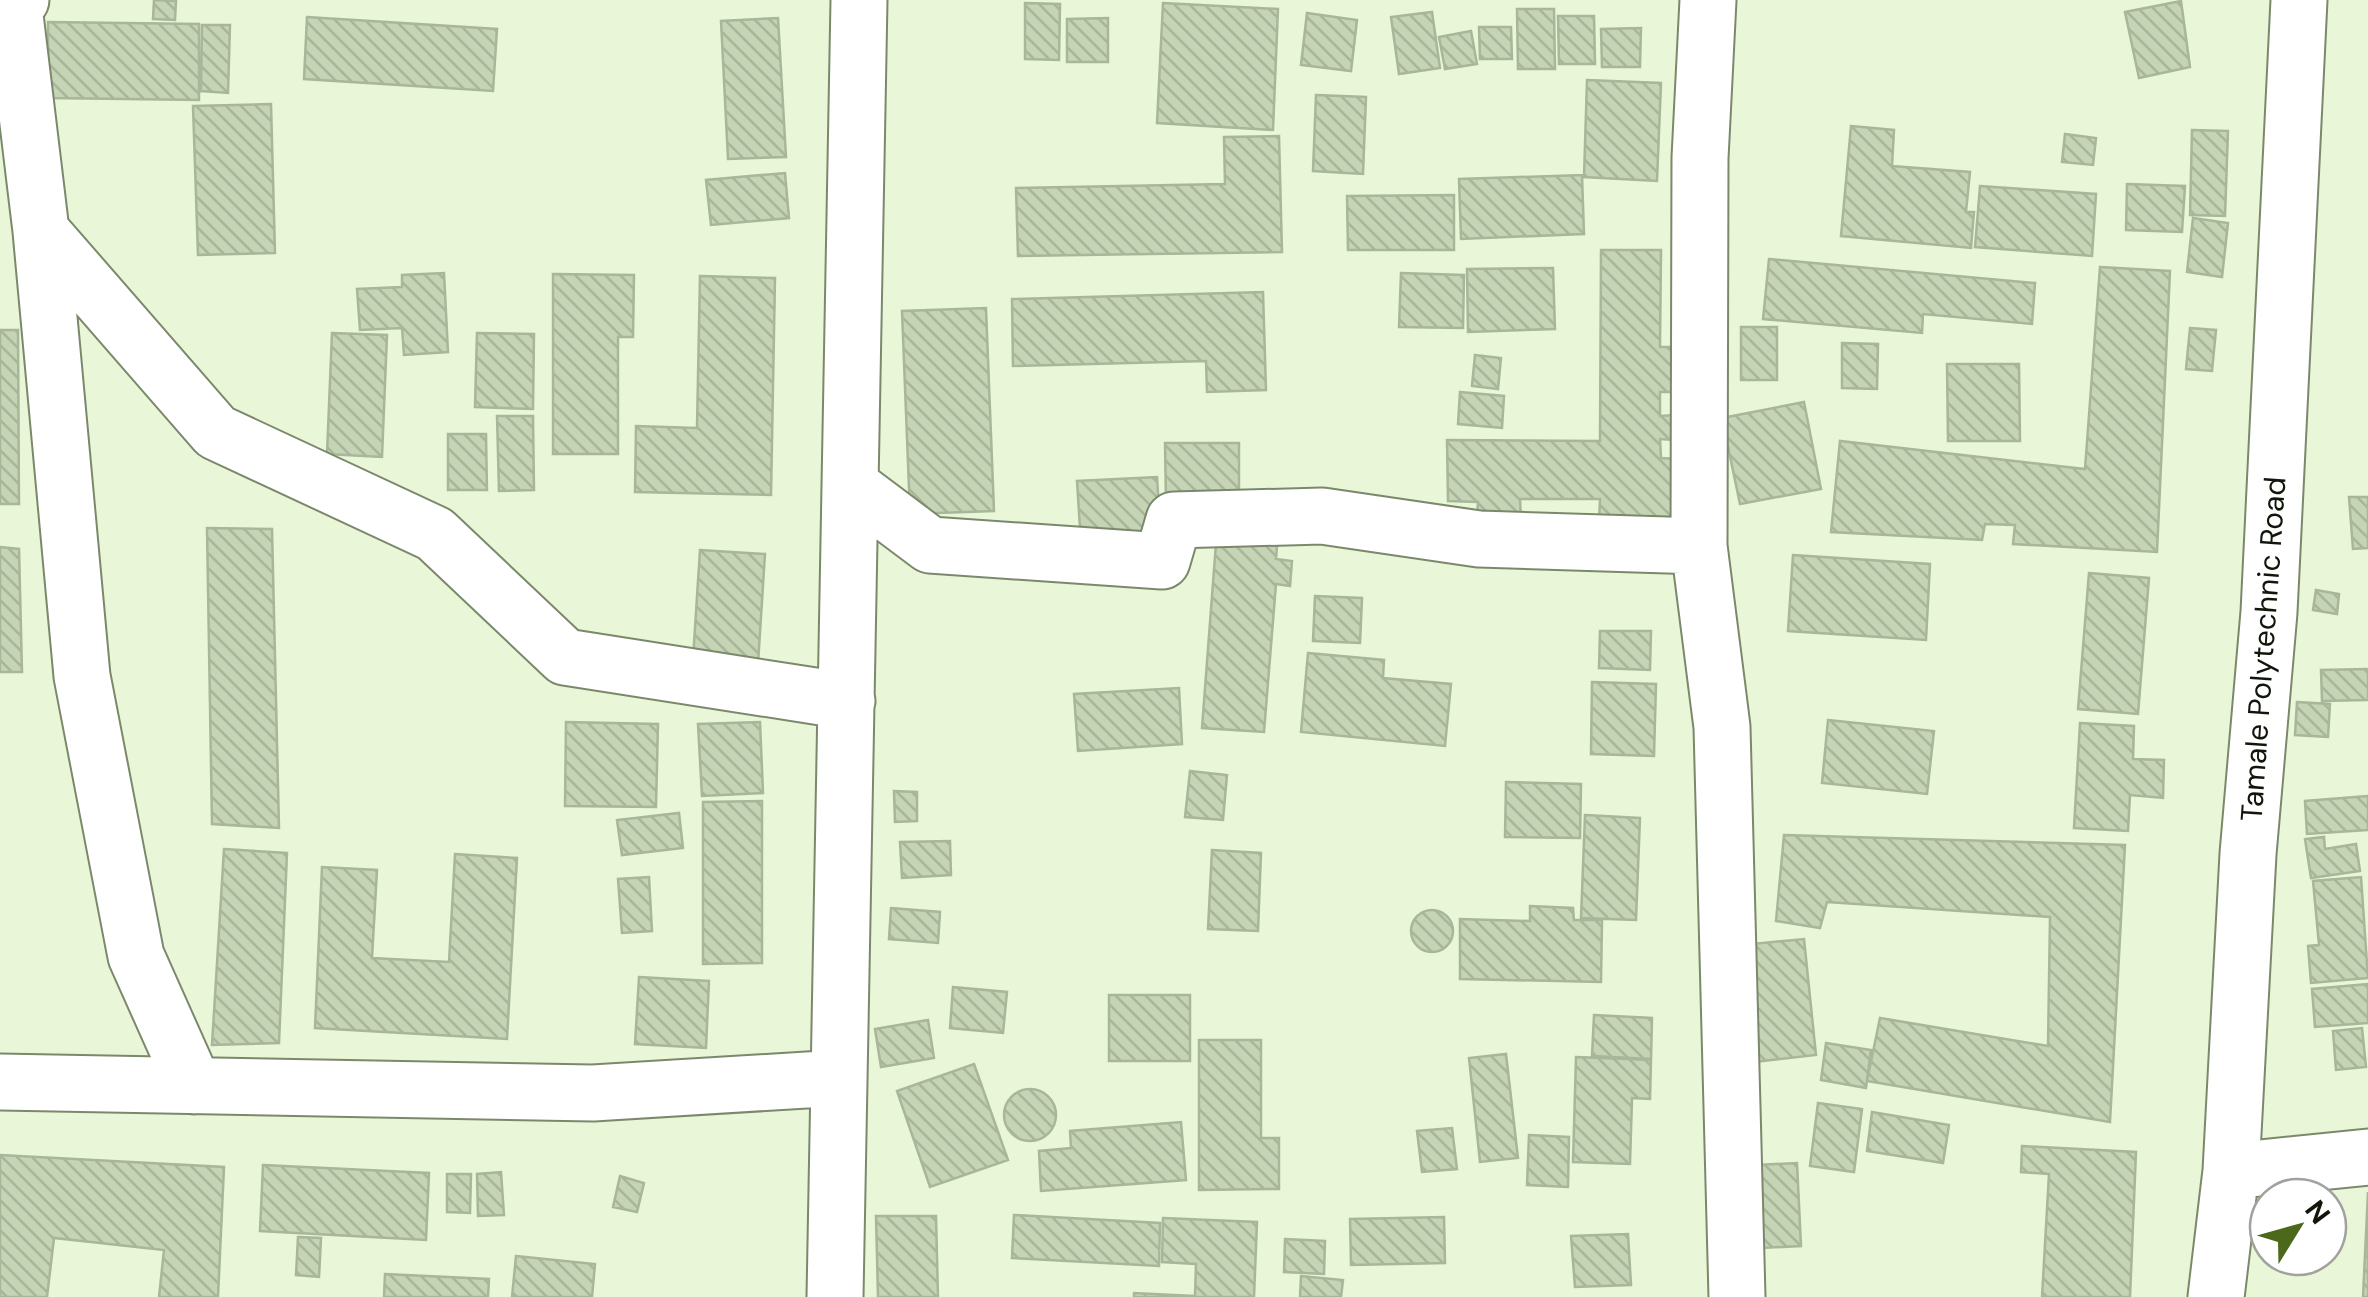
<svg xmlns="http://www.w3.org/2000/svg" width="2368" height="1297" font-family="'DM Sans',sans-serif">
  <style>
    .building { fill: url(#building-back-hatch); stroke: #a8b699; stroke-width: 2.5 }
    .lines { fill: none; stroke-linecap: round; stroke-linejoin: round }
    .minor-casing { stroke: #7b886c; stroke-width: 59 }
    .minor { stroke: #fff; stroke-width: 55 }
    .labels { text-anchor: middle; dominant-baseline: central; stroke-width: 8; stroke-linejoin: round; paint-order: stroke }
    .street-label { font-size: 30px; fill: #11160b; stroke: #fff }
  </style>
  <defs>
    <pattern id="building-back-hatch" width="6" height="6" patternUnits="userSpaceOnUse" patternTransform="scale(2.5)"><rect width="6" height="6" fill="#c5d4b5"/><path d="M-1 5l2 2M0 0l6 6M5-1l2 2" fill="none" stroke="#a8b59a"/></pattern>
  </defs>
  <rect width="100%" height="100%" fill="#e9f7d8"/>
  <path class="building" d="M154,0L176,1L175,20L153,19Z
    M2181,1L2190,67L2139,78L2125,12Z
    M1025,3L1060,4L1059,60L1025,59Z
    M1163,3L1278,9L1273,130L1157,123Z
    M1517,9H1554L1555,69H1518Z
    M1432,12L1440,68L1399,74L1391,17Z
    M1307,13L1357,20L1351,71L1301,65Z
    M1558,16H1594L1595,64H1559Z
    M307,17L497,29L493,91L304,79Z
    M778,18L786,157L728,159L721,21Z
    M1108,18V62H1067V19Z
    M48,22L199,24V100L48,98Z
    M202,25H230L228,93L201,91Z
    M1479,27H1511L1512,59H1480Z
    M1641,28L1640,67H1602L1601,29Z
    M1471,31L1477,64L1445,69L1439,37Z
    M1587,80L1661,83L1657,181L1584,177Z
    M1316,95L1366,97L1363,174L1313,171Z
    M271,104L275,253L198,255L193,106Z
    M1851,126L1894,130L1892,166L1970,172L1966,212H1974L1971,248L1841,236Z
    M2192,130L2228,131L2225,216L2190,215Z
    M2065,134L2096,138L2093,165L2062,162Z
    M1279,136L1282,252L1018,256L1016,188L1225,184L1224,137Z
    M785,173L789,218L711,225L706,180Z
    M1582,175L1584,234L1461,239L1459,179Z
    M2127,184L2185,186L2182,232L2126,230Z
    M1980,186L2096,194L2092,256L1975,247Z
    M1454,195V250H1348L1347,196Z
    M2193,218L2228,223L2222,277L2187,272Z
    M1601,250H1661L1660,347H1680V392H1660V416L1674,415V440L1660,439L1661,458L1677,459V523L1599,522L1600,499H1520L1521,519H1477L1478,502L1448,501L1447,440L1600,441Z
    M1769,259L2035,283L2032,324L1923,314L1922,333L1763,319Z
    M2100,267L2170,271L2157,552L2013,544L2015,525L1985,524L1982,540L1831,532L1840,441L2085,469Z
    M1553,268L1555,329L1468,332L1467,269Z
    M444,273L448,352L404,355L402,328L360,330L357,289L402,287V275Z
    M1401,273L1464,275L1463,328L1399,327Z
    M553,274L634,275L633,337H618V454H553Z
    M700,276L775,278L771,495L635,492L636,426L697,428Z
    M1263,292L1266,390L1207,392L1206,361L1013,366L1012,299Z
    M986,308L994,511L910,514L902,311Z
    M1741,327H1777V380H1741Z
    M2190,328L2216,330L2212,371L2186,369Z
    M0,330H18L19,504H0Z
    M332,333L387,335L382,457L327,454Z
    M477,333L534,334L533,409L475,407Z
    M1842,343L1878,344L1877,389L1842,388Z
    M1475,355L1501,358L1498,389L1472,386Z
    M1947,364H2019L2020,441H1948Z
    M1460,392L1504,396L1502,428L1458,424Z
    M1804,402L1821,489L1740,504L1722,418Z
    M497,416H533L534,490L499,491Z
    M448,434H486L487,490H448Z
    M1165,443H1239V502H1166Z
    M1157,477L1161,540L1081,544L1077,481Z
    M2349,497H2368V548L2353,549Z
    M207,528L272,529L279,828L212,824Z
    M1217,530L1278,535L1276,559L1292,561L1290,586L1276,584L1264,732L1202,728Z
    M0,547L19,549L22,672H0Z
    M700,550L765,554L758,664L693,659Z
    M1793,555L1930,564L1926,640L1788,631Z
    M2089,573L2149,578L2138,714L2078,709Z
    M2316,590L2339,594L2337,614L2313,610Z
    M1315,596L1362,598L1360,643L1313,641Z
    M1600,631H1651L1650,670L1599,668Z
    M1308,653L1384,660L1383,678L1451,684L1445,746L1301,732Z
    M2368,669V700L2322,701L2321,670Z
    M1592,682L1656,684L1654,756L1591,754Z
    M1179,688L1182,744L1078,751L1074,694Z
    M2297,702L2330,704L2328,737L2295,735Z
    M1828,720L1934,731L1927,794L1822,783Z
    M566,722L658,724L656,807L565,806Z
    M760,722L763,793L702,796L698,724Z
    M2080,723L2134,726L2133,759L2164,760L2163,798L2130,795L2128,831L2074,828Z
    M1190,771L1227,775L1223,820L1185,817Z
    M1506,782L1581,784L1580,838L1505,837Z
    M894,791L917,792V821L895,822Z
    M2368,796V830L2307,834L2305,801Z
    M762,801V963L703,964V802Z
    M679,813L683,848L622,855L617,820Z
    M1585,815L1640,818L1636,920L1581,918Z
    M1784,835L2125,845L2110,1122L1867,1081L1880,1018L2048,1046L2050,917L1827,902L1820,928L1776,921Z
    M2324,837L2325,849L2356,844L2360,871L2311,878L2305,839Z
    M950,841L951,875L902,878L900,842Z
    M224,849L287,853L279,1043L212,1045Z
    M1212,850L1261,853L1258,931L1208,929Z
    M455,854L517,858L507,1039L315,1028L322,867L377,870L372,958L449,962Z
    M649,877L652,931L622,933L618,879Z
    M2361,877L2368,978L2311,983L2308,946L2319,945L2313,881Z
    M1530,906L1573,908L1574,920H1602L1601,982L1460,979V919L1530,921Z
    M891,908L940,912L938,943L889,939Z
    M1411 931a21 21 0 1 1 42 0a21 21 0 1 1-42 0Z
    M1804,939L1816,1055L1754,1062L1742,945Z
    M639,977L709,981L706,1048L635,1044Z
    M2368,984V1023L2315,1027L2312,989Z
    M953,987L1007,992L1003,1033L950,1028Z
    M1109,995H1190V1061H1109Z
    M1594,1015L1652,1018L1651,1059L1592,1056Z
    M928,1020L934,1058L881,1067L875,1029Z
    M2362,1028L2366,1067L2336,1070L2333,1031Z
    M1199,1040H1261V1138H1279V1189L1199,1190Z
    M1826,1043L1871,1050L1866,1088L1821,1080Z
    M1506,1054L1518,1158L1480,1162L1469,1058Z
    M1576,1057L1651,1060L1650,1099L1632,1098L1630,1164L1573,1162Z
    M974,1064L1008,1160L930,1187L897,1091Z
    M1004 1115a26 26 0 1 1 52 0a26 26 0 1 1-52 0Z
    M1818,1103L1862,1109L1854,1172L1810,1166Z
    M1872,1112L1949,1125L1943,1163L1867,1151Z
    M1181,1122L1186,1180L1041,1191L1039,1151L1071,1148L1070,1131Z
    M1452,1128L1457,1169L1422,1172L1417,1131Z
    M1529,1135L1569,1137L1568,1187L1527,1185Z
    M2022,1146L2136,1152L2130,1297H2042L2049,1174L2021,1172Z
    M0,1155L224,1167L218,1297H159L164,1250L54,1238L47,1297H0Z
    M1797,1163L1801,1246L1762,1248L1757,1165Z
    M263,1165L429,1173L426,1240L260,1231Z
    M501,1172L504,1215L478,1216L477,1174Z
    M447,1174H471L470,1213L447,1212Z
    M620,1176L644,1183L637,1212L613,1207Z
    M2368,1192V1297H2363Z
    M1014,1215L1160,1223L1159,1266L1012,1258Z
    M876,1216H936L938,1297H878Z
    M1444,1217L1445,1263L1351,1265L1350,1219Z
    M1163,1218L1257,1222L1254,1297H1134V1293L1195,1296L1196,1264L1162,1262Z
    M1628,1234L1631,1285L1575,1287L1571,1236Z
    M298,1237L321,1238L319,1277L296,1275Z
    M1285,1239L1325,1241L1324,1274L1284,1272Z
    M516,1256L595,1264L592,1297H512Z
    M385,1274L489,1279L488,1297H384Z
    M1301,1276L1343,1280L1341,1297H1300Z"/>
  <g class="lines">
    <defs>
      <path id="minor" d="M21,0L14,7L41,231L82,676L136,956L194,1086
        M1708,0L1700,158L1699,546L1722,727L1737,1297
        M41,231L216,432L435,534L565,657L847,701
        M850,485L930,545L1162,561L1174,520L1322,516L1479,539L1699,546
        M0,1082L593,1093L839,1078
        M2231,1171L2368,1157
        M835,1297L859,0
        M2216,1297L2231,1171L2248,854L2269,612L2299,0"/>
    </defs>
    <use href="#minor" class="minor-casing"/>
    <use href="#minor" class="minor"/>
  </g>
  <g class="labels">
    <g class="street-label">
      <text transform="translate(2263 649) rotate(-86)">Tamale Polytechnic Road</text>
    </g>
  </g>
  <g transform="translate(2298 1227) rotate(53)"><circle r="48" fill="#ffffff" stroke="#a0a29d" stroke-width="2.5"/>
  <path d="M0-8L18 38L0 25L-18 38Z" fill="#4b681b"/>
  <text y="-15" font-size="28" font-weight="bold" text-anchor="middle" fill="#11160b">N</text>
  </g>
</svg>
